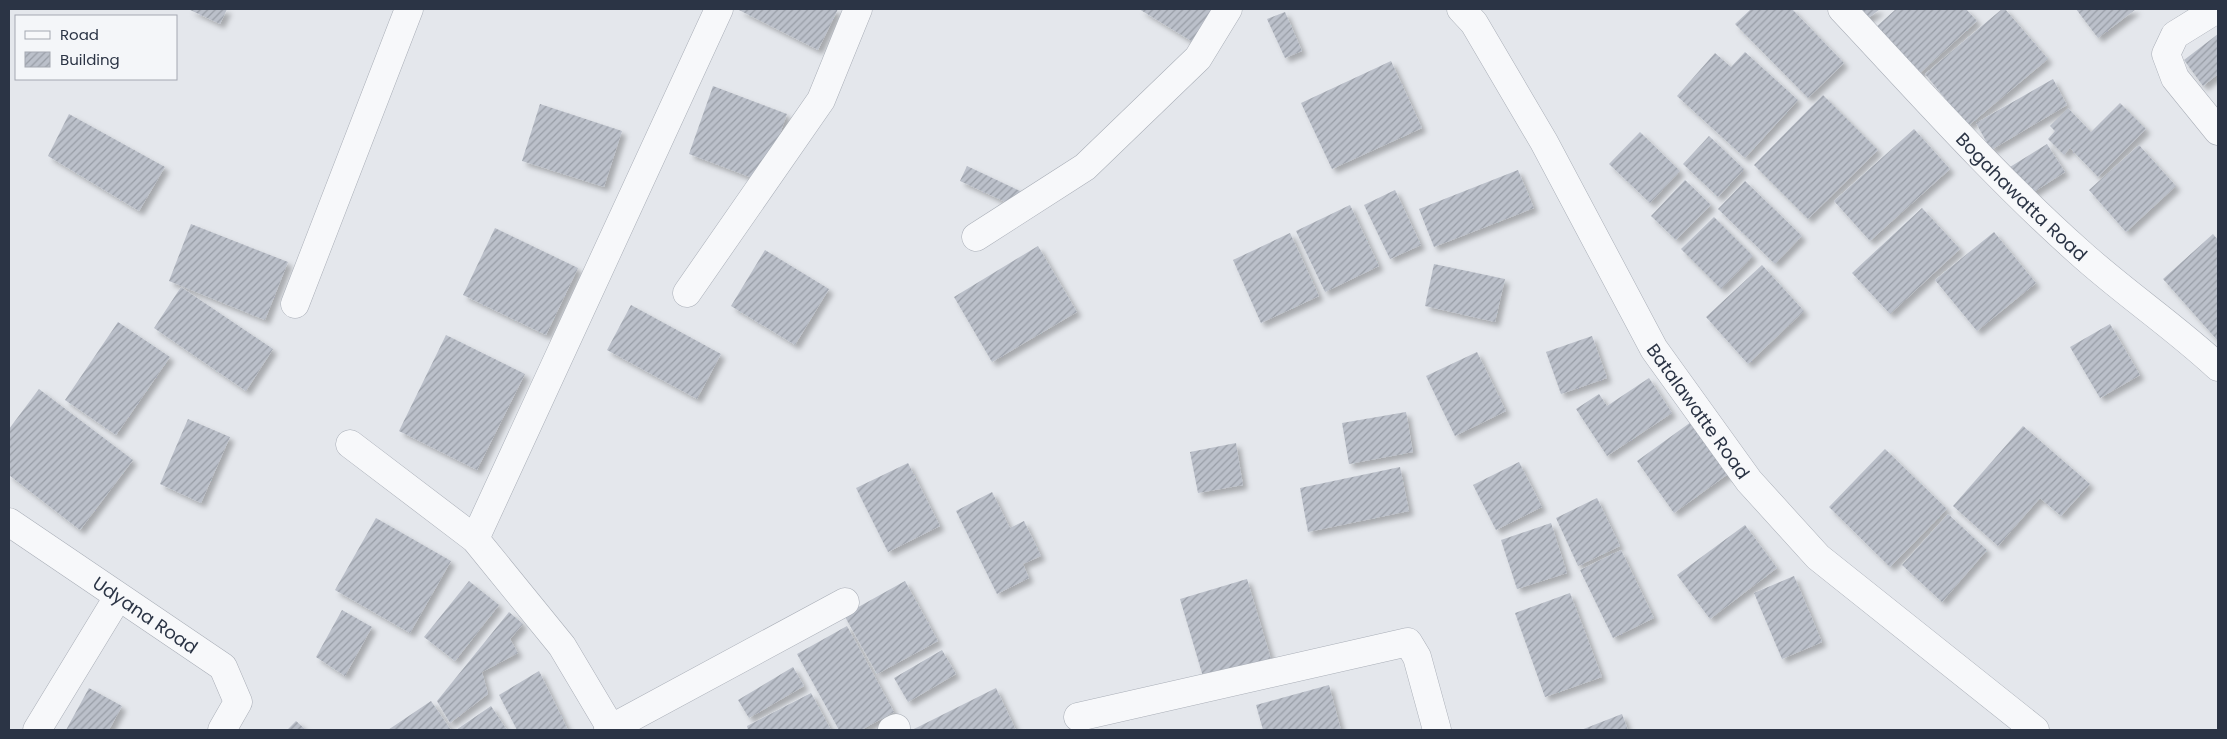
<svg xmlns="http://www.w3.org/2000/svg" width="2227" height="739" font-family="Poppins,sans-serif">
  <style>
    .building { fill: url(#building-hatch); filter: url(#shadow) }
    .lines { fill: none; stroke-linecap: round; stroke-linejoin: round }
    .minor-casing { stroke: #a9aeb7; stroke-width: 29 }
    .minor { stroke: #f7f8fa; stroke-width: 28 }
    .labels { text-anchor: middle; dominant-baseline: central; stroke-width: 4; stroke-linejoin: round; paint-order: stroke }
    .street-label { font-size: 18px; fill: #2b3445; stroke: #f4f6f9 }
  </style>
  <defs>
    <pattern id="building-hatch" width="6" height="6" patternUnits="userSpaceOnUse" patternTransform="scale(1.25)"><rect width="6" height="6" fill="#bbc0ca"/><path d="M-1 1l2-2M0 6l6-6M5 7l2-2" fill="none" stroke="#989da6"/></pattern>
    <filter id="shadow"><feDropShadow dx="4.5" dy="4.5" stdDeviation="2.5" flood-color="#0004"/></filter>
  </defs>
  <rect width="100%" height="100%" fill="#e4e7ec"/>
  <path class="building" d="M188,9H227L220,24Z
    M737,9H838L818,50Z
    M1139,9H1225L1201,47Z
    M1751,9H1792L1844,63L1808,98L1735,24Z
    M1851,9H1880L1862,23Z
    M1896,9H1966L1977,21L1918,75L1875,28Z
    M2002,9H2005L2048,59L1968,126L1925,74Z
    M2076,9H2136L2098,38Z
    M1285,12L1302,51L1285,58L1267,19Z
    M2218,34V74L2203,86L2184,60Z
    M1745,52L1798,100L1745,158L1677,96L1715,53L1731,67Z
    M1391,61L1422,128L1332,169L1301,103Z
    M2053,79L2067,105L1991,150L1976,123Z
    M713,86L787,114L763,182L689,154Z
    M1823,95L1878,150L1808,219L1754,165Z
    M2120,103L2146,129L2098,177L2070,148L2064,155L2048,139L2055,131L2050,126L2068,108L2091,132Z
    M540,104L622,131L604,187L522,161Z
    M69,114L165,167L139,211L48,156Z
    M1914,129L1950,169L1870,241L1834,201Z
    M1640,132L1680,171L1650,203L1609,164Z
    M1709,136L1744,169L1718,197L1683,164Z
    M2047,144L2065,172L2029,195L2010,167Z
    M2139,145L2176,186L2126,232L2089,190Z
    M967,166L1020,191L1014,206L960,181Z
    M1518,170L1534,208L1434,247L1419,209Z
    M1685,180L1711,205L1676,240L1651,216Z
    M1745,181L1802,236L1775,264L1718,209Z
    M1395,190L1421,245L1390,259L1364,205Z
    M1350,205L1379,266L1325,292L1296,231Z
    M1922,208L1960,249L1890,314L1852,273Z
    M1714,217L1753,256L1721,289L1681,249Z
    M191,224L288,262L265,320L169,281Z
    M495,228L578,268L546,335L463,295Z
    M1994,232L2036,283L1977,331L1935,280Z
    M1290,233L1319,296L1261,323L1233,260Z
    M2213,234L2218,240V341L2163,279Z
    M1038,246L1077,312L992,362L954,297Z
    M765,250L829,289L795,345L731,306Z
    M1434,264L1505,279L1495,322L1425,306Z
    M1762,265L1804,311L1748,364L1706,317Z
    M181,287L273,349L246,391L154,328Z
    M631,305L721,354L697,399L607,350Z
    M118,322L170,357L116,435L65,400Z
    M2110,324L2140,375L2100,398L2070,347Z
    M446,335L525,374L477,470L399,431Z
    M1592,336L1607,378L1561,394L1546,352Z
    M1477,352L1506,411L1455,436L1426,376Z
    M1649,378L1672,413L1607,456L1576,409L1599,394L1607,406Z
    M39,389L133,460L80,530L9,475V429Z
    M1406,412L1413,452L1349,464L1342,423Z
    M1698,417L1735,469L1674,513L1637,461Z
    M188,419L230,437L201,503L160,484Z
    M2023,426L2090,484L2061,516L2040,498L1998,546L1953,506Z
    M1236,443L1243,485L1198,493L1190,452Z
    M1885,449L1947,509L1890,567L1829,507Z
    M1519,462L1542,507L1496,530L1473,485Z
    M908,463L940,526L888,552L856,488Z
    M1400,467L1409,511L1308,532L1300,488Z
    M992,492L1010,528L1024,521L1041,556L1023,564L1029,578L997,594L956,511Z
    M1597,498L1620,546L1578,566L1556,518Z
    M1948,514L1987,550L1942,602L1902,565Z
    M376,518L451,561L410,633L335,590Z
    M1551,523L1567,573L1517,589L1501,540Z
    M1745,525L1777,568L1710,619L1677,575Z
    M1621,550L1654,618L1613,638L1580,570Z
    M1794,576L1822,642L1782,659L1754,593Z
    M1247,579L1271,659L1204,680L1180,599Z
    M469,581L499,605L455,661L424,637Z
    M905,581L938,641L877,674L844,615Z
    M1570,593L1602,677L1545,697L1515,613Z
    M342,610L372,627L345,676L316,657Z
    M509,612L523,624L510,639L518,653L482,672L488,694L450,723L437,701Z
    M847,626L894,712L861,730H839L797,654Z
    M942,650L956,674L908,702L894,678Z
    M793,667L804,686L749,718L738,700Z
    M539,671L568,730H517L499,695Z
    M1329,685L1341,730H1263L1256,705Z
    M89,688L122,706L109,730H66Z
    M996,688L1016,730H912Z
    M811,693L831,730H748L747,726Z
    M431,701L451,730H388Z
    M491,706L507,730H456Z
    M1622,714L1628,730H1581Z
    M296,721L306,730H287Z"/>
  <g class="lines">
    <defs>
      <g id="minor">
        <path id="s1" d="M1461,9L1474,23L1544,142L1654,349L1749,481L1818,557L2035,730"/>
        <path id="s2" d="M1842,9C1919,91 1994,176 2078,251C2123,292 2174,326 2218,367"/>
        <path d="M2217,9L2175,35L2166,54L2175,78L2218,131"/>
        <path d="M976,237L1085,167L1198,58L1228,9"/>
        <path d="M687,293L821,100L858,9"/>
        <path d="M295,304L409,9"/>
        <path d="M350,444L475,539L562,646L612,730"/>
        <path id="s3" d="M9,522L223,667L238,702L222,730"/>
        <path d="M475,539L719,9"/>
        <path d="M1078,717L1408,642L1417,657L1437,730"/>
        <path d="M37,730L118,597"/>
        <path d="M608,730L845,602"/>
        <path d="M892,730L896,728"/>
      </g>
    </defs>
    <use href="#minor" class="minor-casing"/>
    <use href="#minor" class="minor"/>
  </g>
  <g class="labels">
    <g class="street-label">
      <text stroke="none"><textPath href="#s2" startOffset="260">Bogahawatta Road</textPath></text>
      <text stroke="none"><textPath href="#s1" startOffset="468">Batalawatte Road</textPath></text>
      <text stroke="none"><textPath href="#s3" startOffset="165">Udyana Road</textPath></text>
    </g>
  </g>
  <rect width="2227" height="739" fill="none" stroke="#2b3445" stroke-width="20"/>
  <rect x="15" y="15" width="162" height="65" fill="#f4f6f9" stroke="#a4a8b1"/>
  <rect x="25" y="31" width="25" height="8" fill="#f7f8fa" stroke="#a4a8b1"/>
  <text x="60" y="40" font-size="15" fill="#2b3445">Road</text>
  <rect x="25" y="52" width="25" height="15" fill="url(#building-hatch)" stroke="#a4a8b1"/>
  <text x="60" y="65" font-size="15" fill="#2b3445">Building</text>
</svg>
